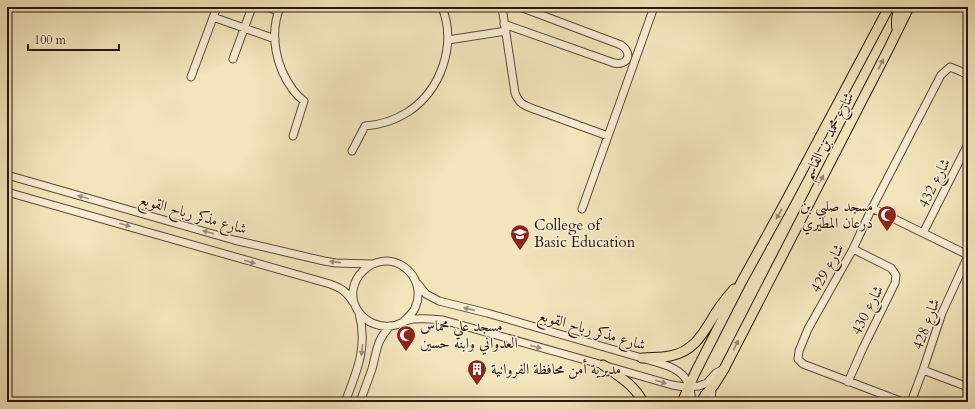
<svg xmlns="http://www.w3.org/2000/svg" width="975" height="409" font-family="Cardo,Amiri,serif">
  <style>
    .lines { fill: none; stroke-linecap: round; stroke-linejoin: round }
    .minor-casing { stroke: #5a4a38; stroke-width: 9 }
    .major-casing { stroke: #28170d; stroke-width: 11 }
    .minor { stroke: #f7edd3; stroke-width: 7 }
    .major { stroke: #f2e4bb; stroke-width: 9 }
    .oneway { fill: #97886d }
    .oneway2 { fill: #9a8d7a }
    .labels { text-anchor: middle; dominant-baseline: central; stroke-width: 3; stroke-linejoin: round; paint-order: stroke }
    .street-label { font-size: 15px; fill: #28170d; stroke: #f7edd3 }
    .poi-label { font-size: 15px; fill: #28170d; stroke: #f7edd3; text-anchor: start }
  </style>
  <rect width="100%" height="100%" fill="#f2e4bb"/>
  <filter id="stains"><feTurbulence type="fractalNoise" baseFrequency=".005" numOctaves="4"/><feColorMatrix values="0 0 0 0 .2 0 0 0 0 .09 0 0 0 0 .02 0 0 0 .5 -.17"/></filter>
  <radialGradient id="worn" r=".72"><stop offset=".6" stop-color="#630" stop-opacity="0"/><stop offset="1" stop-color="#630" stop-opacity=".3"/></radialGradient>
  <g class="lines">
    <defs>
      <path id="minor" d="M267,7L278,11
        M280,7C269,35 276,67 293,90C296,94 300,98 304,101L293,136
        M502,7L515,93C519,103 522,104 531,108L608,136
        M213,17L275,39
        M504,24L614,63C628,66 633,53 621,45L520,7
        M448,40L506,31
        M233,59L252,7
        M191,77L217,7
        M352,151L365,126C380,125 395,120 408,112C441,90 457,45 442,7
        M7,175L234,240L324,261L336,263L372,264
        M7,192C115,222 222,254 330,284C341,288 346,291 353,302
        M872,208L968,255
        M582,209L654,7
        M923,233L968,144
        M418,284L426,294L439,301L487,313L642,358C655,362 677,366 685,378C687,380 688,383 689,386C691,392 692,396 690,402
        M404,321C408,317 413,313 415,308C422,293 417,276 404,267C376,247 339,282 358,311C366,323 382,329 396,325C402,323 407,320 413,319C423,318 433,319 443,320L603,365L672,385L685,387L699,386L707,383L716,373L724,369
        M923,370L968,387
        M848,382L863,348L895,283L896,275L891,268L853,249
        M345,402C357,371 368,347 359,313
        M360,402C364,391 368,380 372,369C377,351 376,341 390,326
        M711,402L712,387
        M903,402L803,364L798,359L799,351L808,329L853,249L872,208L941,75L950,67L960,71L968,75
        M911,402L923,370L942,313L968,256"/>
      <path id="major" d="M897,30C896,21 896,15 900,7
        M642,358C651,357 660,358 670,356C696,351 704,331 717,311C722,303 728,296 734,289
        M603,365C619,376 634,385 643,402
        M682,402L695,373L742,281L786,201L889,7
        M701,402L705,395L714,385L724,369L889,48L909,7"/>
    </defs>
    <use href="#minor" class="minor-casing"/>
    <use href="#major" class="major-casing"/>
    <use href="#minor" class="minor"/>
    <use href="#major" class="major"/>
  </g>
  <defs><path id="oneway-solid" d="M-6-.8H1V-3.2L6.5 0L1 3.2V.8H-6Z"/></defs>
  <g class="oneway">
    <use href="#oneway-solid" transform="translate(881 64) rotate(-63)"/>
    <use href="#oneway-solid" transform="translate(821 180) rotate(-63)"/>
    <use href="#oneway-solid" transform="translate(779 214) rotate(119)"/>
    <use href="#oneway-solid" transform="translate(736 345) rotate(-63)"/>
  </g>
  <g class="oneway2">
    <use href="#oneway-solid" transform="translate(83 197) rotate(-164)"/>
    <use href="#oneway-solid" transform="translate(125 225) rotate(16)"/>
    <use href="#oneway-solid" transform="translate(208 232) rotate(-164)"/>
    <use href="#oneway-solid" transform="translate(250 262) rotate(16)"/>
    <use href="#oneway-solid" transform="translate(335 262) rotate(-174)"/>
    <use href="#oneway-solid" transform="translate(469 309) rotate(-167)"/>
    <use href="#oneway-solid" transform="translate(536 347) rotate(16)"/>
    <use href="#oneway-solid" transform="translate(362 350) rotate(97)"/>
    <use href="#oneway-solid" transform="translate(661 382) rotate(16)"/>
  </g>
  <defs>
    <symbol id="mosque-pin" viewBox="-11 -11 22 30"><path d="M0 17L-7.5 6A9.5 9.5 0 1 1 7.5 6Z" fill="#8f2418" stroke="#f7edd3"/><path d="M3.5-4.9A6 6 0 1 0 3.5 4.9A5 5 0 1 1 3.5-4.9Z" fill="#fff"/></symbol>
    <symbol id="school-pin" viewBox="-11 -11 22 30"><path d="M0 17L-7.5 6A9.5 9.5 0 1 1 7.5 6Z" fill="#8f2418" stroke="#f7edd3"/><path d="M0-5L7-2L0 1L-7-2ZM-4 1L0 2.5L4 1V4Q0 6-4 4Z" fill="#fff"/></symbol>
    <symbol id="building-pin" viewBox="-11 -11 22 30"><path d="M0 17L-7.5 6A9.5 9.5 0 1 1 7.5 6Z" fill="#8f2418" stroke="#f7edd3"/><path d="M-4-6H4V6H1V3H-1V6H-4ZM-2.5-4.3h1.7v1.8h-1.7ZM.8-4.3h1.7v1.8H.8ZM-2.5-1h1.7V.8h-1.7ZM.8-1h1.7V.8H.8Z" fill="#fff"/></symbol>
  </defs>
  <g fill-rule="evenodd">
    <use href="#mosque-pin" x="876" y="204" width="22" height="30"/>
    <use href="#school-pin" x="509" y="223" width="22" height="30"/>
    <use href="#mosque-pin" x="395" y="324" width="22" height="30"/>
    <use href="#building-pin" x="466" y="358" width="22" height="30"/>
  </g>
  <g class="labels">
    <g class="street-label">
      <text transform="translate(828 136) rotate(-63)">شارع محمد بن القاسم</text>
      <text transform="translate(934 183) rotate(-63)">شارع 432</text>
      <text transform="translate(193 214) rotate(16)">شارع مذكر رباح القوبع</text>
      <text transform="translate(827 268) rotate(-61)">شارع 429</text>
      <text transform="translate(867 310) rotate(-63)">شارع 430</text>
      <text transform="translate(926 324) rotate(-70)">شارع 428</text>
      <text transform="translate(592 330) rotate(16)">شارع مذكر رباح القوبع</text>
    </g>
    <g class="poi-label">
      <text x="873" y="206" text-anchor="end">مسجد صلبي بن<tspan x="873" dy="17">درعان المطيري</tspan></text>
      <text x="534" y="225">College of<tspan x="534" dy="17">Basic Education</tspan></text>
      <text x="420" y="326">مسجد علي محماس<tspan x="420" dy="17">العدواني وابنه حسين</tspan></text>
      <text x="491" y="369">مديرية أمن محافظة الفروانية</text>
    </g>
  </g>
  <rect width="975" height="409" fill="none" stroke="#f2e4bb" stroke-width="24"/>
  <rect x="8" y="8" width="959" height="393" fill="none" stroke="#28170d" stroke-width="2"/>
  <rect x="12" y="12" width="951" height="385" fill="none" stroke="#28170d"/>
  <path d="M28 44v6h91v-6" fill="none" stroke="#28170d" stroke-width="2"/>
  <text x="34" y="44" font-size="12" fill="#28170d" stroke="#f7edd3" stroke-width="3" paint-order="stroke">100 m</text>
  <rect width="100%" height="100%" filter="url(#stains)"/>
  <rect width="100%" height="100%" fill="url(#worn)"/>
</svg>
